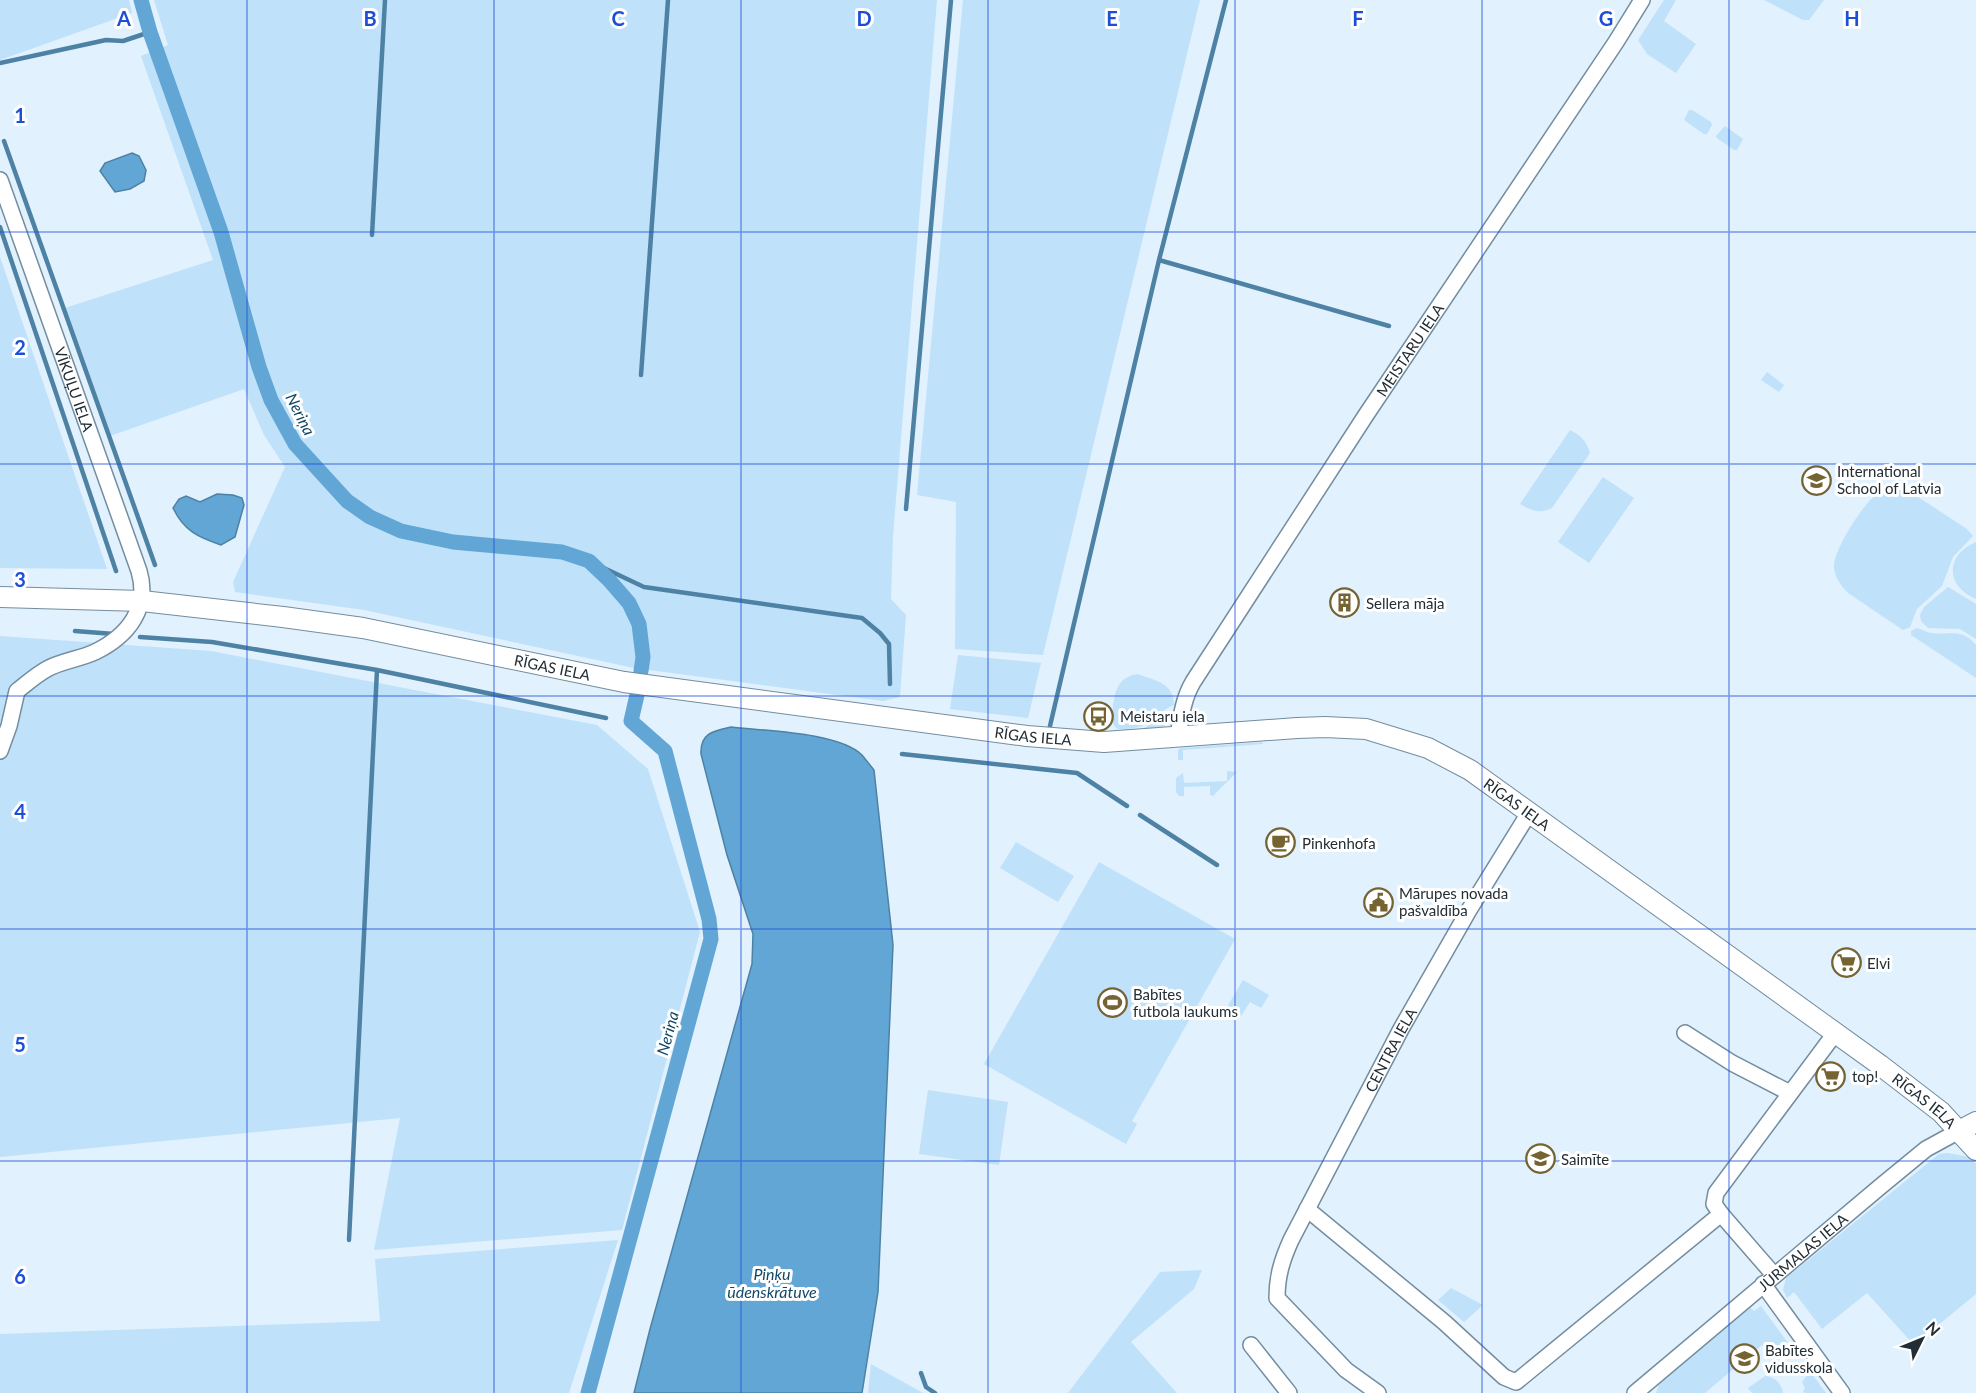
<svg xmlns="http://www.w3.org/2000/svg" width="1976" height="1393" font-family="Lato,sans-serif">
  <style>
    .green { fill: #bfe1fa }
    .water { fill: #61a6d4; stroke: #4e82a4; stroke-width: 1.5 }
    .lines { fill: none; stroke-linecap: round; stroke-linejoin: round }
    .stream { stroke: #4e82a4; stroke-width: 4.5 }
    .canal { stroke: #61a6d4; stroke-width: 15 }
    .minor-casing { stroke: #738d9f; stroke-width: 18 }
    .major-casing { stroke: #738d9f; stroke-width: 22 }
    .minor { stroke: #fff; stroke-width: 15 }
    .major { stroke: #fff; stroke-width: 20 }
    .grid { fill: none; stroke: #1d4ed8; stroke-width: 1.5; stroke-opacity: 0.55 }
    .labels { text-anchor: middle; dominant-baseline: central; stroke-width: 6; stroke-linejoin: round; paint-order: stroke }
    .street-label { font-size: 15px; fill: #222d34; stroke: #fff }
    .poi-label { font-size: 15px; fill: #222d34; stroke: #fff; text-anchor: start }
    .water-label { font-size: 16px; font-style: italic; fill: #124767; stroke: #fff }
    .grid-label { font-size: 20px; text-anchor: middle; font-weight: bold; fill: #1d4ed8; stroke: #fff; stroke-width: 6; stroke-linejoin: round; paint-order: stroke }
  </style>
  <rect width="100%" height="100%" fill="#e1f1fd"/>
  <path class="green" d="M0,0H129L132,13L0,60Z
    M154,0H937L893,536L891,599L906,615L900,697L883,701L634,668L364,610L235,592L233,582L285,467L264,435L244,389L110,436L65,308L213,260L141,56L168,45Z
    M963,0H1200L1043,655L955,649L956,502L917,495Z
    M1664,0H1676L1664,21L1696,44L1676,73L1647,54L1638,40Z
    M1764,0H1824L1809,20H1803Z
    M1689,110H1692L1711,122L1712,125L1707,134H1704L1684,120Z
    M1725,126L1743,139L1737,150H1734L1717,138L1716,136Z
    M0,257L107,569L0,568Z
    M1767,372L1784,385L1779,392L1761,380Z
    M1570,430C1581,436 1586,440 1590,453L1552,508C1539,514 1532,511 1520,504Z
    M1603,477L1634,498L1589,563L1558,542Z
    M1895,489L1912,493L1967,529L1973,536L1953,557L1942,586L1917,609L1910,627L1903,630L1848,593C1842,587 1835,578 1834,568C1832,552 1863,504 1876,495C1882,491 1888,490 1895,489Z
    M1976,542V599C1945,586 1945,555 1976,542Z
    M1948,587L1976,604V639L1960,629L1928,628L1921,621L1920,615L1924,607Z
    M1917,628C1921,629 1926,632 1931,633C1951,636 1960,627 1976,645V678L1911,635V631Z
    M0,636L211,651L597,725L648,769L700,932L622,1230L374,1250L400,1118L0,1157Z
    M958,655L1041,663L1028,718L950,709Z
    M1137,674C1155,680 1174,683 1174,705C1163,709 1157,717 1146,724C1137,729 1127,729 1117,729L1111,721C1115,699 1112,679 1137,674Z
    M1169,711H1174L1172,718L1161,729H1143Z
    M1262,742L1263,744L1183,750V760H1178V750L1181,748Z
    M1227,771L1237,772L1213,796L1210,795V786L1184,787V796H1179L1176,792V778L1183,773L1184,783L1227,781Z
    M1016,842L1074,876L1058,902L1000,868Z
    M1099,862L1235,939L1132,1121L1137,1124L1126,1144L984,1064Z
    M1243,980L1269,995L1261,1008L1250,1002L1241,1016L1227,1007Z
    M928,1090L1008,1102L999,1165L919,1154Z
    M1947,1153L1970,1157L1976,1164V1294L1914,1345L1867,1293L1822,1329L1794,1292L1787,1298L1783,1290L1786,1278L1939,1154Z
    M618,1240L569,1393H0V1334L380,1321L375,1259Z
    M1202,1270L1194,1289L1131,1342L1177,1393H1068L1160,1272Z
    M1451,1288L1483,1305L1464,1322L1438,1300Z
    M1749,1306L1754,1311L1761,1306L1791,1347L1792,1352L1788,1358L1780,1359L1778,1357L1775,1359L1762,1345L1705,1393H1656L1659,1384Z
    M871,1364L923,1393H868Z
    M1808,1374H1812L1826,1393H1805L1803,1391L1805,1388L1802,1382Z
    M1765,1376C1774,1376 1782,1384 1783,1393H1752L1748,1388Z"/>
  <path class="water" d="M132,153L139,156L146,170L144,181L130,189L115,192L100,171L105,163Z
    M217,494L233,495L242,498L244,505L235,537L221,545C198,537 184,531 173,508L179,499L186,496L200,502Z
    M731,727C764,731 838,732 862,755C866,760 870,765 874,770L893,945L878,1292L862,1393H634L650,1329L752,964L753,934L727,855L701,754C700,733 713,731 731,727Z"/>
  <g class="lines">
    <path class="stream" d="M0,63L106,40L123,41L150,32
      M4,141L155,565
      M0,227L116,571
      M372,235L385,0
      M1159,260L1389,326
      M641,375L668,0
      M906,509L951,0
      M589,561L644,587L862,618L880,633L889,644L890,684
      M75,631L114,634
      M140,637L212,642L377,670L606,718
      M1050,726L1159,260L1226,0
      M902,754L1077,773L1127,806
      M1140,815L1217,865
      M349,1240L377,670
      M921,1373L926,1387L935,1393"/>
    <path class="canal" d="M141,0L150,32L221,232L259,367L271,400L295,444L347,501L370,517L401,531L453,542L562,552L589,561L609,580L629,603L639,624L643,657L641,671
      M588,1393L711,939L709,919L665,751L631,721L637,695"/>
    <defs>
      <g id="minor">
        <path id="s1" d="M0,180L139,571C150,608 128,636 95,652C80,659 61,661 47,669C36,675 26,684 17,691L9,726L0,751"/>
        <path id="s2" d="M1178,737C1181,717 1183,699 1193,682L1366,415L1616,42L1642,0"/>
        <path d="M1685,1033L1732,1063L1790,1093"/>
        <path d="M1307,1209L1444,1322L1504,1377L1516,1382L1721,1214L1774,1275"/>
        <path d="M1721,1214L1714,1204L1716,1193L1836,1032"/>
        <path d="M1763,1284L1842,1393"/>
        <path d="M1251,1345L1289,1393"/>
        <path id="s3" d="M1378,1393L1346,1370L1277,1298C1277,1276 1282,1260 1291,1240L1401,1029L1469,910L1529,813"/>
        <path id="s4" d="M1635,1393L1881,1186L1926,1149L1959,1131"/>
      </g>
      <g id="major">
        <path id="s5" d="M0,597L142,601L283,617L363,628L624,682L1027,736L1104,742L1297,728L1325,727L1366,729L1428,748L1470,770L1880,1065L1941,1112L1976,1150"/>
        <path d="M1959,1131L1976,1122"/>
      </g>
    </defs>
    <use href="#minor" class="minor-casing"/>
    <use href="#major" class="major-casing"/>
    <use href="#minor" class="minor"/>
    <use href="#major" class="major"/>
  </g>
  <path class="grid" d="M247,0V1393M494,0V1393M741,0V1393M988,0V1393M1235,0V1393M1482,0V1393M1729,0V1393M0,232H1976M0,464H1976M0,696H1976M0,929H1976M0,1161H1976"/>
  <defs>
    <symbol id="school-ring" viewBox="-11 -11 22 22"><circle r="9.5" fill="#fff" stroke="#756332" stroke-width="1.5"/><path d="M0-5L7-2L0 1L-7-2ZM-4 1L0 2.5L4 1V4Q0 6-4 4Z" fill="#756332"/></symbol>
    <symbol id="building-ring" viewBox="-11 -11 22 22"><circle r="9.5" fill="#fff" stroke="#756332" stroke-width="1.5"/><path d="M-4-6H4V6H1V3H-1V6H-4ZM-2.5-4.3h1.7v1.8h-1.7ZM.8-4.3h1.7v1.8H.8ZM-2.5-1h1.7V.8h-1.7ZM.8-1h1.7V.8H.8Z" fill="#756332"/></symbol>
    <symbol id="bus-ring" viewBox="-11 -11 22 22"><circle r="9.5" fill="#fff" stroke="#756332" stroke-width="1.5"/><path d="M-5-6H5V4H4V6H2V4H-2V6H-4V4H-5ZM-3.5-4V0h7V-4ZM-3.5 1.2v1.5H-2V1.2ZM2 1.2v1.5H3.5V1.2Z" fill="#756332"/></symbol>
    <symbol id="cafe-ring" viewBox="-11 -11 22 22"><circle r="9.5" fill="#fff" stroke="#756332" stroke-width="1.5"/><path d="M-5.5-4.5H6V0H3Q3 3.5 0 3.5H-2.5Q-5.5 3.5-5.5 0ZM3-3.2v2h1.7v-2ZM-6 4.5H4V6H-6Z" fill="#756332"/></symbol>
    <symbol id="civic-ring" viewBox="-11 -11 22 22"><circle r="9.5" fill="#fff" stroke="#756332" stroke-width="1.5"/><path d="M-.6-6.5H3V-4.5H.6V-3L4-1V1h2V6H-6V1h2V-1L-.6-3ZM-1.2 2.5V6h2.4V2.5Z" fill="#756332"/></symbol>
    <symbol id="supermarket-ring" viewBox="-11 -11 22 22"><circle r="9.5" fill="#fff" stroke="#756332" stroke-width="1.5"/><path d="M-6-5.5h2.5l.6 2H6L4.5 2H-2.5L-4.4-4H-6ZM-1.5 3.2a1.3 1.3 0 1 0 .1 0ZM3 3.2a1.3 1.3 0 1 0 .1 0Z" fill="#756332"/></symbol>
    <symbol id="stadium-ring" viewBox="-11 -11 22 22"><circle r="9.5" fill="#fff" stroke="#756332" stroke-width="1.5"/><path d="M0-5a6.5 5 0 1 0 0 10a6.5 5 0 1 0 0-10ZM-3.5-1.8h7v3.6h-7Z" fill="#756332"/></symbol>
  </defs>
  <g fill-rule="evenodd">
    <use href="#school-ring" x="1800" y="464" width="33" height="33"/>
    <use href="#building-ring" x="1328" y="586" width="33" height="33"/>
    <use href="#bus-ring" x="1082" y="700" width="33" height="33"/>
    <use href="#cafe-ring" x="1264" y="826" width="33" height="33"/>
    <use href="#civic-ring" x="1362" y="886" width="33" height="33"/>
    <use href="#supermarket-ring" x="1830" y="946" width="33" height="33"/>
    <use href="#stadium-ring" x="1096" y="986" width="33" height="33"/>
    <use href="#supermarket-ring" x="1814" y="1060" width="33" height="33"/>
    <use href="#school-ring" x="1524" y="1142" width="33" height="33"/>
    <use href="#school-ring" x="1728" y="1342" width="33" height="33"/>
  </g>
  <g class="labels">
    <g class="street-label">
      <text stroke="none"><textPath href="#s2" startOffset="454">MEISTARU IELA</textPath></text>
      <text stroke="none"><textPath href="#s1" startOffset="222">VĪKUĻU IELA</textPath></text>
      <text stroke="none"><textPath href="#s5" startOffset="558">RĪGAS IELA</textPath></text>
      <text stroke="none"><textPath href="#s5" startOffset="1044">RĪGAS IELA</textPath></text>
      <text stroke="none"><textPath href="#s5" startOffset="1548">RĪGAS IELA</textPath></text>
      <text stroke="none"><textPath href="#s3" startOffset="414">CENTRA IELA</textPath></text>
      <text stroke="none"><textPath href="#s5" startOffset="2052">RĪGAS IELA</textPath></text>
      <text stroke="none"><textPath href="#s4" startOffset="219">JŪRMALAS IELA</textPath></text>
    </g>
    <g class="poi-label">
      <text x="1837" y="471">International<tspan x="1837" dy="17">School of Latvia</tspan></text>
      <text x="1366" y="603">Sellera māja</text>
      <text x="1120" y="716">Meistaru iela</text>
      <text x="1302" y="843">Pinkenhofa</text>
      <text x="1399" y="893">Mārupes novada<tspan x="1399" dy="17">pašvaldība</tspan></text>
      <text x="1867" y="963">Elvi</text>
      <text x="1133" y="994">Babītes<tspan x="1133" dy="17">futbola laukums</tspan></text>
      <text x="1852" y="1076">top!</text>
      <text x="1561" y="1159">Saimīte</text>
      <text x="1765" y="1350">Babītes<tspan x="1765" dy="17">vidusskola</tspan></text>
    </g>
    <g class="water-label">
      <text transform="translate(301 414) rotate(63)">Neriņa</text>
      <text transform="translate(667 1033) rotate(-75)">Neriņa</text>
      <text x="772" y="1273">Piņķu<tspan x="772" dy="18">ūdenskrātuve</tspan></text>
    </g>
  </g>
  <g class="grid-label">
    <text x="124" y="26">A</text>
    <text x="370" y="26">B</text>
    <text x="618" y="26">C</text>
    <text x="864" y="26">D</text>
    <text x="1112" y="26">E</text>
    <text x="1358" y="26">F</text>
    <text x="1606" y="26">G</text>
    <text x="1852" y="26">H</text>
    <text x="20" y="123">1</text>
    <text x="20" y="355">2</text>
    <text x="20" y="587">3</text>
    <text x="20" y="819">4</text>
    <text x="20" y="1052">5</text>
    <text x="20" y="1284">6</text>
  </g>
  <g transform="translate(1922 1339) rotate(47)" stroke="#ffffff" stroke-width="4.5" paint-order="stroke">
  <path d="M0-4.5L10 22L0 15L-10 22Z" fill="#222d34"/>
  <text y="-9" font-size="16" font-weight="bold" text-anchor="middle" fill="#222d34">N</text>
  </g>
</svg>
